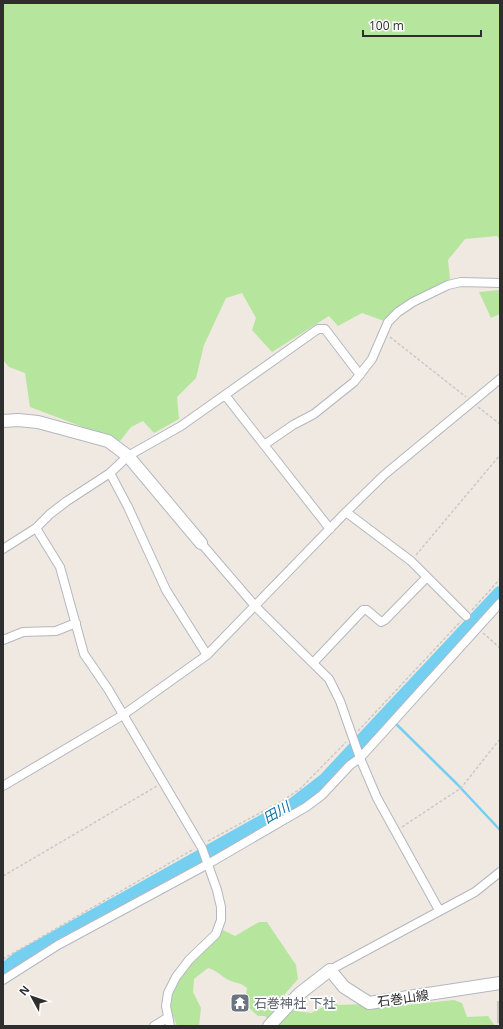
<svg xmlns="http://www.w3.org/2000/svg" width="503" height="1029" font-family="'Open Sans','Noto Sans JP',sans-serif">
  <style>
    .green { fill: #b6e59e }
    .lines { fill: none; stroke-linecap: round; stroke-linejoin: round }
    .stream { stroke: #75cff0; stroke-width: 2.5 }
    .river { stroke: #75cff0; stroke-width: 14 }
    .building { fill: #cbc7bf }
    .street-casing { stroke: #b4b7c1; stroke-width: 10 }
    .secondary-casing { stroke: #b4b7c1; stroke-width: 14 }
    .path { stroke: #c9c9c9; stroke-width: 1.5; stroke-dasharray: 3 2; stroke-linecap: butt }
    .street { stroke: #fff; stroke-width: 8 }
    .secondary { stroke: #fff; stroke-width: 12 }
    .labels { text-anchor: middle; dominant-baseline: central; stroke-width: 3.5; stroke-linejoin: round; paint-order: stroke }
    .street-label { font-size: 13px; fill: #2e2e2e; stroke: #fff }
    .worship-label { font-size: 13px; fill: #5b616d; stroke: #fff; text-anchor: start }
    .water-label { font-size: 14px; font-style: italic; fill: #0d6fa3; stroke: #fff }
  </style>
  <rect width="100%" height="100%" fill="#efe9e1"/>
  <path class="green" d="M3,3H500V239L497,236L465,239L448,260L450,279L416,298L387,322L362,313L338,326L329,316L272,352L252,330L256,318L242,293L226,298L204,345L196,378L177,397L179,419L154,433L143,421L131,427L120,441L30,407L25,373L9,367L3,360Z
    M500,290V314L491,318L479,292Z
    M259,922H267L296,965L298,979L284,995L289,1010L311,1013L323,1007L326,999L330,998L338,1005L365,1004L387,1007L454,1000L462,1003L467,1017L488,1016L495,1026H274L265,1016H258L245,1004L247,988C239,981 234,984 227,979C220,975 216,970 208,968L194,979L193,992L201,1008L199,1026H177C173,1017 169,1006 172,996C177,972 207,948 223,930L235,936Z"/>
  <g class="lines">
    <path class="stream" d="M386,714L457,784L500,830"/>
    <path class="river" d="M3,971L19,958L294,804L325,780L500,593"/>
  </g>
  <path class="building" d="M497,1001H500V1024L497,1023Z"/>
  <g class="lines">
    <defs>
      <path id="street" d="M225,395L330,529
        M264,445L293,425L314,414L354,382L372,359L388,322L398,312L413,302L448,285L461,282L500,283
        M110,473L128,507L166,590L207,655
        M346,512L411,561L466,616
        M36,528L60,567L84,654L108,689L202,848L217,890L221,907V920L216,934L189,960L176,977L168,993L166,1006L170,1026
        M201,543L255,606L329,679L340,701L360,758L377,798L439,910
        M3,549L36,528L50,514L67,501L110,473L128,456L181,426L318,329H325L360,375
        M3,640L23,632L56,631L76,623
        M313,663L363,610H367L381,622L385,620L427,577
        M3,786L123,715L207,655L346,512L384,475L500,379
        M330,970L475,892L500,872
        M3,980L58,945L208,864L306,807L322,795L350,765L360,758L500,603
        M154,1026L167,1018"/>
      <path id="secondary" d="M3,421L18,420L38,422L108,441L128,456L201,543
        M269,1026L299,994L330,970L344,987L369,1003L500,983"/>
    </defs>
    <use href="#street" class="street-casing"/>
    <use href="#secondary" class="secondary-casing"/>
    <path class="path" d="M390,337L466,397
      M478,407L500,424
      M416,555L500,455
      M472,610L500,579
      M483,633L500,648
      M358,731L461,621
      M402,827L461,788L500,739
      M208,841L282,801L300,789L346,742
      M3,876L157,786
      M3,959L194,849"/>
    <use href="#street" class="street"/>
    <use href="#secondary" class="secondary"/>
  </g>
  <defs>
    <symbol id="temple-square" viewBox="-11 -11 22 22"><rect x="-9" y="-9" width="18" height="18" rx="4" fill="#6b7280" stroke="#fff"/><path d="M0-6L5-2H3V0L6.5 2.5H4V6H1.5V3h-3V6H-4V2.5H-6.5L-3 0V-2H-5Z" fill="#fff"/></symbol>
  </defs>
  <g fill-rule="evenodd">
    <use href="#temple-square" x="229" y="992" width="22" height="22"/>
  </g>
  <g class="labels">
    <g class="street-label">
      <text transform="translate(403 998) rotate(-8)">石巻山線</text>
    </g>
    <g class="worship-label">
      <text x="254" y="1003">石巻神社 下社</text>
    </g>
    <g class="water-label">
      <text transform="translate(276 812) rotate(-30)">田川</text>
    </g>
  </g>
  <rect width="503" height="1029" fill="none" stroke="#2e2e2e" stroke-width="8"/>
  <g transform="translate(32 997) rotate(310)" stroke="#ffffff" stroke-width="3" paint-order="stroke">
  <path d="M0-3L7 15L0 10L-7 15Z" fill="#2e2e2e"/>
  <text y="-6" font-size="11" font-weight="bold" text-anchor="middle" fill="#2e2e2e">N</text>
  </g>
  <path d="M363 30v6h118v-6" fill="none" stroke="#2e2e2e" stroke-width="2"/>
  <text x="369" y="30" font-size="12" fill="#2e2e2e" stroke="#ffffff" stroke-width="3" paint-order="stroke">100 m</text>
</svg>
